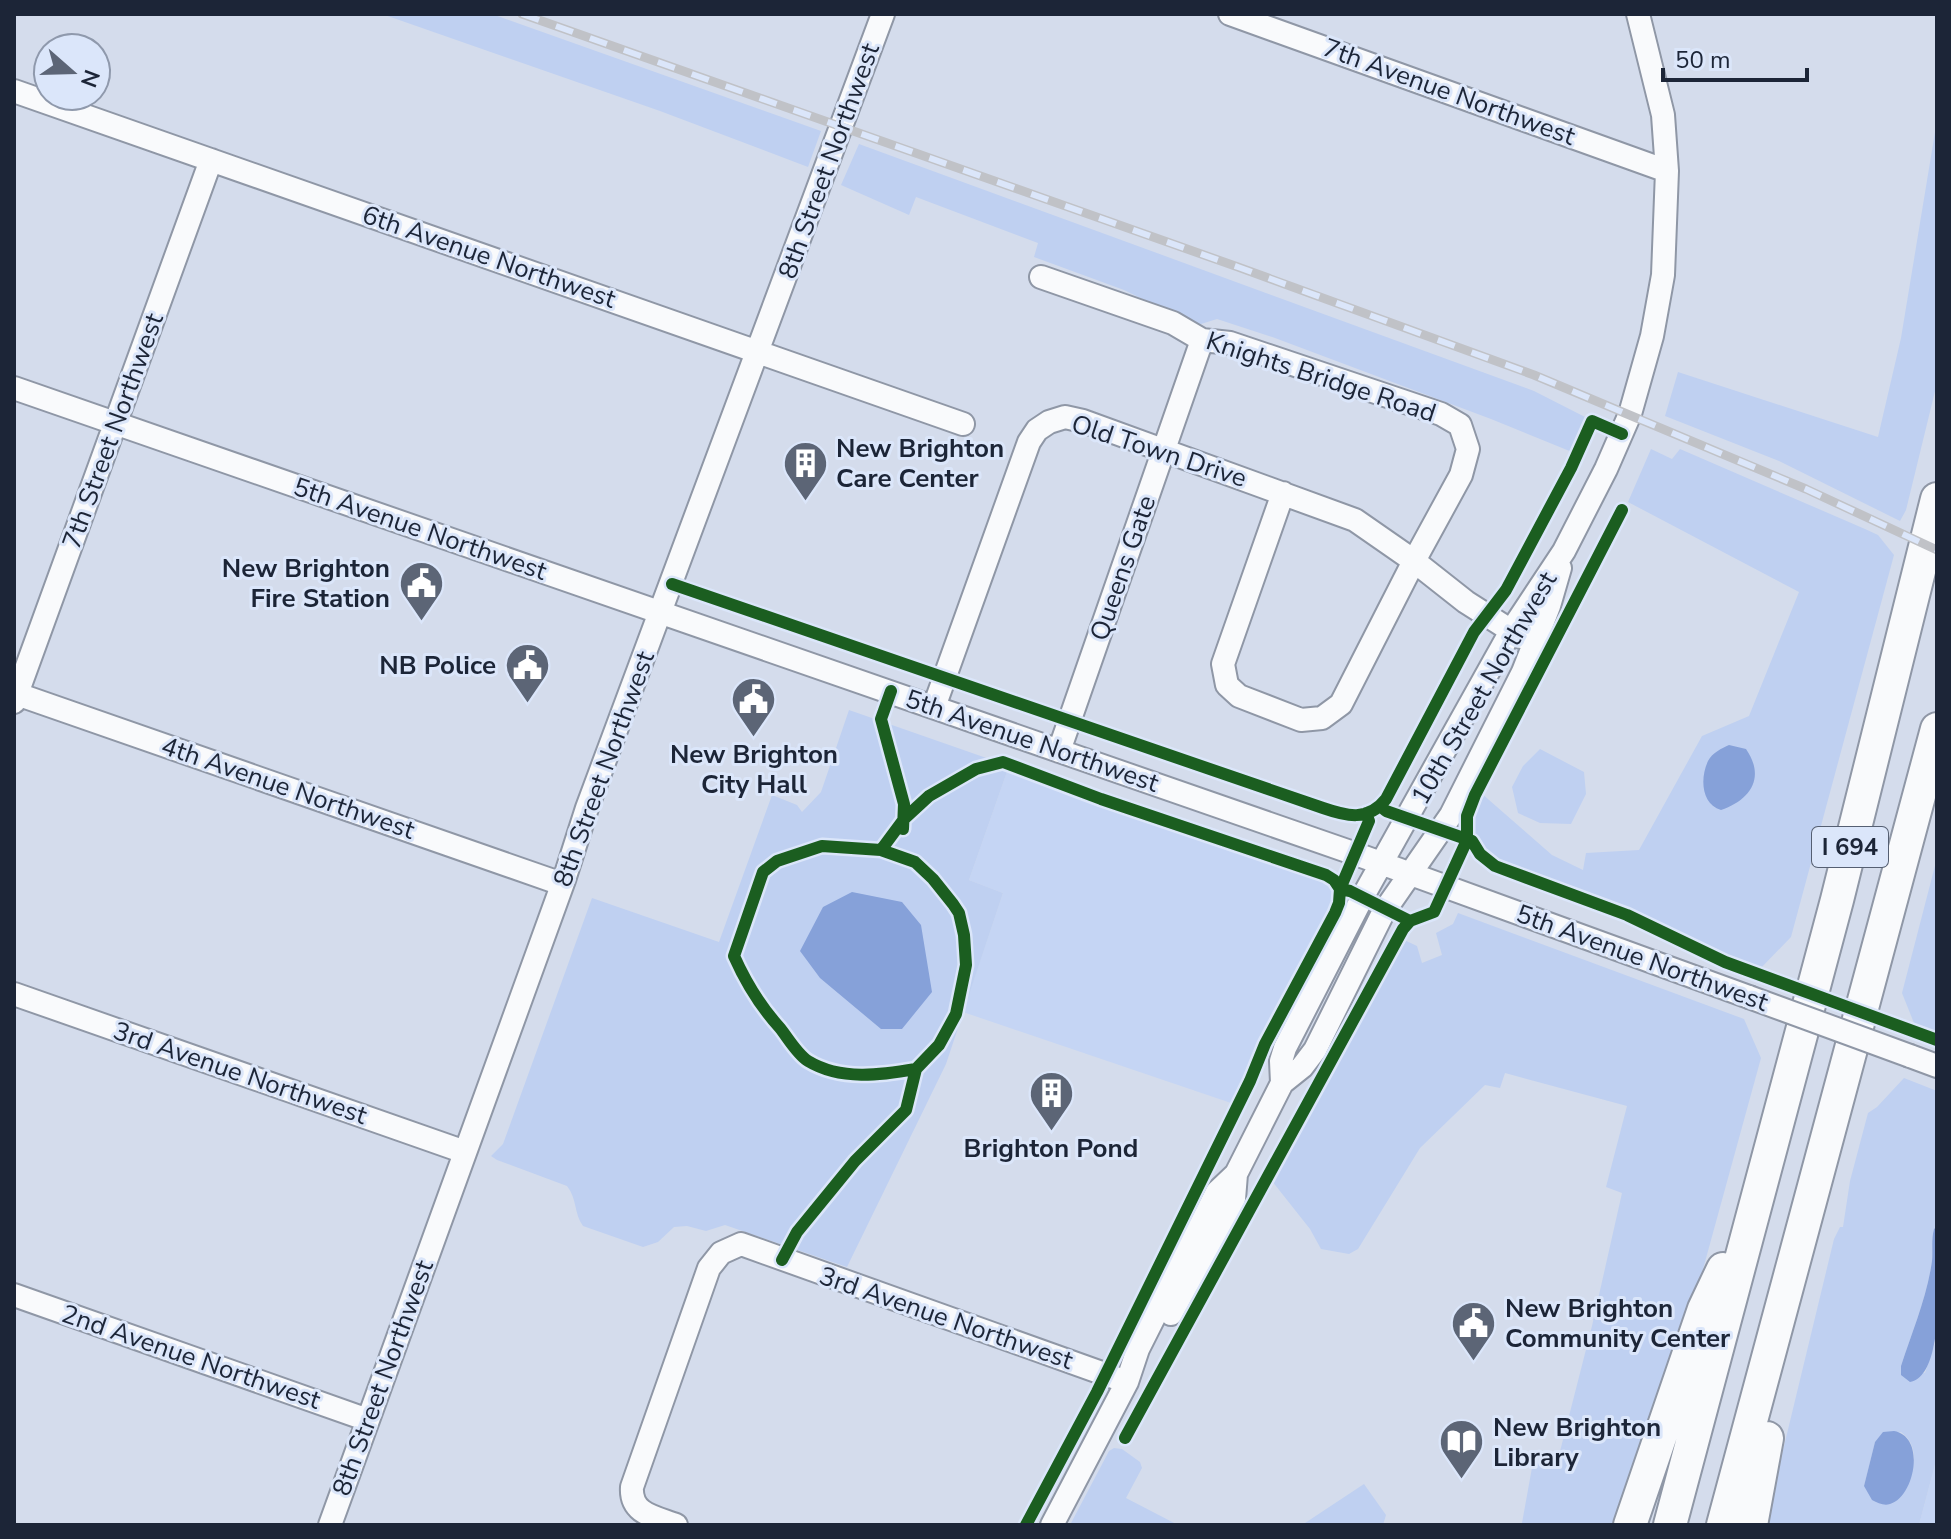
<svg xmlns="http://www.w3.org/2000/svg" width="1951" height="1539" font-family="'Nunito Sans',sans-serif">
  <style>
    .built { fill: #c5d5f4 }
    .green { fill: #bfd0f1; fill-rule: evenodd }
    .water { fill: #86a1d9 }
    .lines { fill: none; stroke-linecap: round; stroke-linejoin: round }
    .minor-casing { stroke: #8f97a6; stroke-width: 26 }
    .highway-casing { stroke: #8f97a6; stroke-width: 36 }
    .minor { stroke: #f9fafc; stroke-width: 22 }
    .highway { stroke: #f9fafc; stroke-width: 32 }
    .rail-casing { stroke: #c0c2c7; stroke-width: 9 }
    .rail { stroke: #dbe6fa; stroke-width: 6; stroke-dasharray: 18; stroke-linecap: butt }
    .minor-bridge-casing { stroke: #8f97a6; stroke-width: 26; stroke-linecap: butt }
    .minor-bridge { stroke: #f9fafc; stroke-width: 22 }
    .cycleway-casing { stroke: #dbe6fa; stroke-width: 17 }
    .cycleway { stroke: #1b5e20; stroke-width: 12 }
    .labels { text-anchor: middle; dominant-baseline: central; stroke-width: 6; stroke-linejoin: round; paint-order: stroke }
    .shield { fill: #dbe6fa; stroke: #555f72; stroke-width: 2 }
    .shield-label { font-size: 24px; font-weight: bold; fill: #1c2537 }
    .street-label { font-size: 26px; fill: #1c2537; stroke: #dbe6fa }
    .poi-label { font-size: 26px; font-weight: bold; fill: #1c2537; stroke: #dbe6fa; text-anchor: start }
  </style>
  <rect width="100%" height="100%" fill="#d4dcec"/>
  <path class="built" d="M1008,769L1326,880L1336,889V901L1259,1049L1234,1104L963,1012L1003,893L969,880Z
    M1937,1457V1525H1919Z"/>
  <path class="green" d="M382,14H492L821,131L808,167L660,111Z
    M1937,120V383L1906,510L1900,521L1779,461L1665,416L1678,372L1878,437L1901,338Z
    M859,144L1534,391L1587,418L1572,452L1491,419L1275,338L1217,319L1201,324L1190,322L1124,290L1034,257L1038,243L916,197L909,215L841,185Z
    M1651,449L1672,459L1680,449L1865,529L1878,535L1894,555L1791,937L1758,971L1718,957L1630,911L1493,860C1468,841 1468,819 1481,793L1552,855L1583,870L1586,853L1639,850L1702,736L1749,716L1799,592L1628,502Z
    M849,710L995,761L1008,769L969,880L1003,893L946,1064L847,1267L725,1225L706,1231L687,1226L674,1227L658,1242L643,1247L583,1226C574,1214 577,1198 567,1186L497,1160L491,1156L503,1144L592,898L719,942L772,795L797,805L802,812L821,792Z
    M1540,749L1584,772L1586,794L1571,824L1540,823L1518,813L1512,787L1523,766Z
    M1937,858V1035L1916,1028L1902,993Z
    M1458,913L1744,1019L1761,1058L1697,1291L1615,1525L1522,1523L1533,1462L1556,1467L1592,1326L1622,1193L1606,1187L1627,1106L1505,1073L1500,1088L1485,1085L1420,1148L1358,1249L1349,1254L1321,1249L1310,1229L1272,1181L1402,939L1417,946L1422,963L1442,955L1436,933L1453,924Z
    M1904,1078L1937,1091V1226L1934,1229C1931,1240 1933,1250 1932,1261C1927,1297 1912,1332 1901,1366L1925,1373L1937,1337V1457L1919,1525H1765L1834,1239L1840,1227H1843L1850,1181L1868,1113L1877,1107ZM1901,1432C1922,1447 1913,1473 1904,1492L1864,1486L1875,1442Z
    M1114,1448L1122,1449L1140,1462L1142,1468L1126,1498L1178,1525H1070L1109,1451Z
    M1364,1484L1386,1515L1383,1525H1302Z"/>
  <path class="water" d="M1729,745L1746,749C1766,778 1750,800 1721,810C1701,804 1700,778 1708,761C1712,753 1722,748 1729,745Z
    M852,892L902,902L921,925L932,992L902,1029H881L820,978L800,951L823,907Z
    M1937,1226C1937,1257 1948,1375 1910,1382L1901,1375V1366C1912,1332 1927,1297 1932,1261C1933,1250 1931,1240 1934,1229Z
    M1894,1431C1927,1437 1914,1498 1890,1504C1884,1506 1878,1503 1872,1500L1864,1486L1875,1442L1883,1432Z"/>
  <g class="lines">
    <defs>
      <path id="minor" d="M1230,14L1667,171
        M14,91L963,424
        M1041,277L1173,323L1202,340L1230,343L1441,414L1460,425L1468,449L1461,475L1414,561L1341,704L1322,718L1301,720L1239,696L1227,685L1223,664L1283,493
        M14,388L1356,854L1749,997
        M14,693L562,884
        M14,702L211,160
        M934,707L1029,442L1037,430L1049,422L1065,417L1083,421L1355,520L1414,561L1466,602L1521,637
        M1059,751L1202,340
        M14,994L465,1152
        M1910,1056L1937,1066
        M1282,1083L1281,1061L1285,1048L1362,898L1511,631L1564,551L1606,469L1630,414L1652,336L1663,275L1667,171L1663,115L1638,14
        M14,1295L368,1420
        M1171,1314L1234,1199L1236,1174
        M330,1525L564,880L587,808L883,14
        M676,1525C655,1517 630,1514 632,1487L709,1268L721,1253L741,1244L1127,1382
        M1052,1525L1127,1382L1138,1349L1217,1192L1236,1174L1282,1083L1302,1067L1315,1050L1383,913L1451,815L1523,672L1549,606L1560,568"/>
      <path id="highway" d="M1630,1525L1704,1309L1723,1269
        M1670,1525L1837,900L1937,499
        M1723,1525L1937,729
        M1751,1525L1767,1438"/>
    </defs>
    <use href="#minor" class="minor-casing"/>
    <use href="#highway" class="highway-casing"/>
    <use href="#minor" class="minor"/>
    <use href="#highway" class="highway"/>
    <defs>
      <path id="rail" d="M522,14L1238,267L1534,375L1806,489L1937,550"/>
    </defs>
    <use href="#rail" class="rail-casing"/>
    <use href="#rail" class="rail"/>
    <defs>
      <path id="minor-bridge" d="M1749,997L1910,1056"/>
    </defs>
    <use href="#minor-bridge" class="minor-bridge-casing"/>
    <use href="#minor-bridge" class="minor-bridge"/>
    <defs>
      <path id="cycleway" d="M672,584L1323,808C1346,816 1368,822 1386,799L1474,632L1506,590L1571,468L1592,421L1622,434
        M891,691L881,719L904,804L903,829
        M1380,806L1386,811L1472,841L1480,854L1495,866L1627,915L1725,962L1937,1040
        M881,850L904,819L929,796L976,769L1003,762L1101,799L1326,875L1334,880L1340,889L1350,891L1410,921
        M782,1260L797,1232L855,1161L906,1110L916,1069L939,1045L956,1014L966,965L964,935L959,913L953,904L933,879L915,862L881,850L822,846L777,861L763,872L734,956C746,983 760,1006 780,1028C788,1038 797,1054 808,1061C841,1081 881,1075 916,1069
        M1125,1438L1403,929L1410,921L1434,912L1467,840V816L1475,795L1622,510
        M1026,1525L1097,1392L1250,1081L1265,1044L1335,913L1339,903L1340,889L1369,821L1366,813"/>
    </defs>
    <use href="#cycleway" class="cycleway-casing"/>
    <use href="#cycleway" class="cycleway"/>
  </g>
  <defs>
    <symbol id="building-pin" viewBox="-11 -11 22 30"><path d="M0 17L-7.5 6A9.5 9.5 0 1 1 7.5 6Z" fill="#5c6576" stroke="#dbe6fa"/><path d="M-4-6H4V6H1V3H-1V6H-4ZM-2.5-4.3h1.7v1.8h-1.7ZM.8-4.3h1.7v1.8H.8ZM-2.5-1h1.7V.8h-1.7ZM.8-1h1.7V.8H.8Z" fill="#fff"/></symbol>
    <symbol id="civic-pin" viewBox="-11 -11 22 30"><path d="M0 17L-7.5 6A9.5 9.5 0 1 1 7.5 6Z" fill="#5c6576" stroke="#dbe6fa"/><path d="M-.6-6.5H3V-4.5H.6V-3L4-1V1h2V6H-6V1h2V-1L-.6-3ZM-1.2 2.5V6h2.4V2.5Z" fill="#fff"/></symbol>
    <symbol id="library-pin" viewBox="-11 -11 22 30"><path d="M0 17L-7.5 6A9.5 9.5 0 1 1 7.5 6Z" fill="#5c6576" stroke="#dbe6fa"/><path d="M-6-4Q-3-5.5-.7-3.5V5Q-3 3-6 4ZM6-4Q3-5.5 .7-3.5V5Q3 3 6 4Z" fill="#fff"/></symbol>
  </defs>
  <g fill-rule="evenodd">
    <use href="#building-pin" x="780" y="438" width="51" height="69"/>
    <use href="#civic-pin" x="396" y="558" width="51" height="69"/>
    <use href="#civic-pin" x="502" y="640" width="51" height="69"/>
    <use href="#civic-pin" x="728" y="674" width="51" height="69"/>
    <use href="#building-pin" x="1026" y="1068" width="51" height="69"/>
    <use href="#civic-pin" x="1448" y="1298" width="51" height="69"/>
    <use href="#library-pin" x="1436" y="1416" width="51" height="69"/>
  </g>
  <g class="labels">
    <rect class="shield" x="1812" y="827" width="76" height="40" rx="6"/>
    <g class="shield-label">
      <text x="1850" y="847">I 694</text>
    </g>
    <g class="street-label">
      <text transform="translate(1449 92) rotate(20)">7th Avenue Northwest</text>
      <text transform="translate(829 161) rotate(-70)">8th Street Northwest</text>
      <text transform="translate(489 257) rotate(19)">6th Avenue Northwest</text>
      <text transform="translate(1321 377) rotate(18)">Knights Bridge Road</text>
      <text transform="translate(113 431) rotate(-70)">7th Street Northwest</text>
      <text transform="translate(1159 451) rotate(18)">Old Town Drive</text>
      <text transform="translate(420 529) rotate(19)">5th Avenue Northwest</text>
      <text transform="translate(1123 568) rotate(-71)">Queens Gate</text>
      <text transform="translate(1484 688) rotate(-60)">10th Street Northwest</text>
      <text transform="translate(1032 741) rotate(19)">5th Avenue Northwest</text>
      <text transform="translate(604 769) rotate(-70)">8th Street Northwest</text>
      <text transform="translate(288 788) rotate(19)">4th Avenue Northwest</text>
      <text transform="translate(1642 958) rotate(20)">5th Avenue Northwest</text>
      <text transform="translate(240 1073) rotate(19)">3rd Avenue Northwest</text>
      <text transform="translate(946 1318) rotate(19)">3rd Avenue Northwest</text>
      <text transform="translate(191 1357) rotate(19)">2nd Avenue Northwest</text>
      <text transform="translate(383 1378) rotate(-70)">8th Street Northwest</text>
    </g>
    <g class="poi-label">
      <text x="836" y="448">New Brighton<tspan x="836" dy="30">Care Center</tspan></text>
      <text x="390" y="568" text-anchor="end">New Brighton<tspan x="390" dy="30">Fire Station</tspan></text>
      <text x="496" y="665" text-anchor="end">NB Police</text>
      <text x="754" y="754" text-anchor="middle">New Brighton<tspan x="754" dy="30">City Hall</tspan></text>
      <text x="1051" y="1148" text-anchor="middle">Brighton Pond</text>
      <text x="1505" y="1308">New Brighton<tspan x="1505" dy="30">Community Center</tspan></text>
      <text x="1493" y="1427">New Brighton<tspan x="1493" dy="30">Library</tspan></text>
    </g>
  </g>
  <rect width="1951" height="1539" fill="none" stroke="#1c2537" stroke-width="32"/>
  <g transform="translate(72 72) rotate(110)"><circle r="38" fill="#dbe6fa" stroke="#8f99ac" stroke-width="2"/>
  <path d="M0-6L14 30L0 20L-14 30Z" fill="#5c6576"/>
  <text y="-12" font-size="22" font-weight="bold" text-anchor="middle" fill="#1c2537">N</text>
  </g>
  <path d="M1663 68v12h144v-12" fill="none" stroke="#1c2537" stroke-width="4"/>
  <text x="1675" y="68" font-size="24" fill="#1c2537" stroke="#dbe6fa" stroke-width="6" paint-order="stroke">50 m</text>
</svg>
